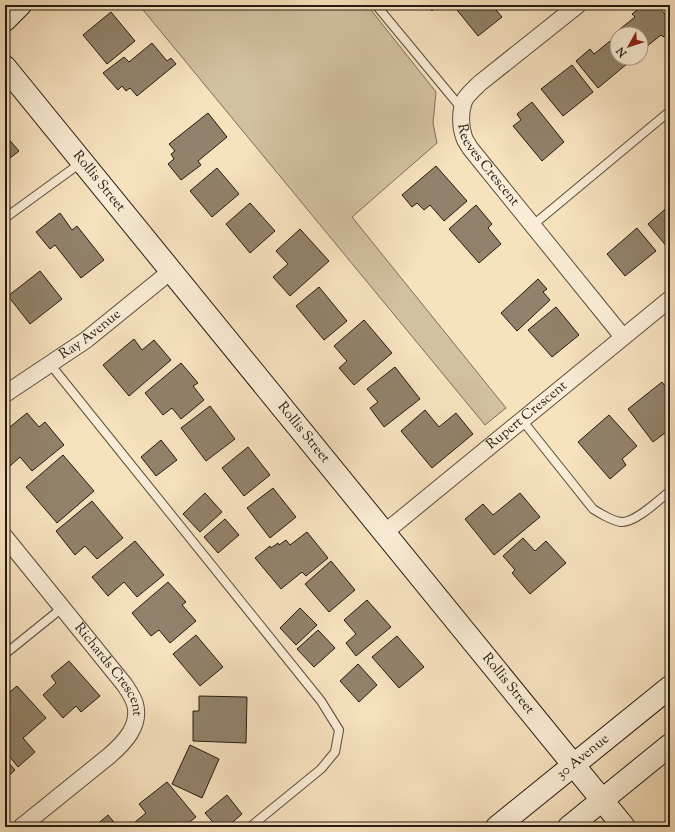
<svg xmlns="http://www.w3.org/2000/svg" width="675" height="832" font-family="'Sorts Mill Goudy',serif">
  <style>
    .green { fill: #d3c0a1; stroke: #7c6d5a }
    .building { fill: #92826b; stroke: #241a12 }
    .lines { fill: none; stroke-linecap: round; stroke-linejoin: round }
    .lane-casing { stroke: #594c3d; stroke-width: 10 }
    .street-casing { stroke: #594c3d; stroke-width: 18 }
    .secondary-casing { stroke: #241a12; stroke-width: 24 }
    .lane { stroke: #faecd5; stroke-width: 8 }
    .street { stroke: #faecd5; stroke-width: 16 }
    .secondary { stroke: #faecd5; stroke-width: 22 }
    .labels { text-anchor: middle; dominant-baseline: central; stroke-width: 3; stroke-linejoin: round; paint-order: stroke }
    .street-label { font-size: 14px; fill: #241a12; stroke: #faecd5 }
  </style>
  <rect width="100%" height="100%" fill="#f7e2be"/>
  <filter id="stains"><feTurbulence type="fractalNoise" baseFrequency=".005" numOctaves="4"/><feColorMatrix values="0 0 0 0 .2 0 0 0 0 .09 0 0 0 0 .02 0 0 0 .5 -.17"/></filter>
  <radialGradient id="worn" r=".72"><stop offset=".6" stop-color="#630" stop-opacity="0"/><stop offset="1" stop-color="#630" stop-opacity=".3"/></radialGradient>
  <path class="green" d="M139,5H367L436,92L433,123L437,143L352,217L506,408L485,425Z"/>
  <path class="building" d="M427,5H438L432,11Z
    M453,5H492L502,17L478,36Z
    M644,5H657L670,20V32L663,37L661,35L641,51V34H624L620,29L635,17L632,14Z
    M111,12L135,41L107,64L83,35Z
    M610,41L617,49V58H624L628,63L598,88L576,61L590,49L594,54Z
    M152,43L167,61L171,58L176,64L137,96L130,88L126,91L122,86L118,90L103,73L124,57L129,62Z
    M572,65L593,92L563,116L541,89Z
    M532,102L564,142L542,161L513,126L521,120L517,114Z
    M208,113L227,137L198,161L201,165L181,180L168,164L174,159L171,154L175,151L169,144Z
    M5,135L19,151L5,162Z
    M436,166L467,201L444,221L430,205L424,210L417,203L412,207L402,195Z
    M217,168L239,194L212,217L190,191Z
    M250,203L275,231L250,253L226,224Z
    M476,205L492,224L488,228L501,244L479,263L449,229Z
    M670,205V246L668,248L648,224Z
    M60,213L72,230L77,226L104,260L81,278L55,245L50,249L36,232Z
    M637,228L656,251L625,276L607,254Z
    M300,229L329,261L290,296L273,277L288,264L276,251Z
    M40,271L62,299L30,324L8,296Z
    M538,279L547,289L543,292L550,300L517,331L501,313Z
    M319,287L347,321L324,340L296,306Z
    M556,307L579,335L552,357L528,330Z
    M364,320L392,353L354,385L339,368L347,361L334,346Z
    M5,332L9,338L5,340Z
    M134,339L142,350L154,340L171,360L129,396L103,365Z
    M181,363L198,383L193,386L204,400L181,419L172,408L163,415L145,393Z
    M395,367L420,399L384,427L370,408L378,402L367,389Z
    M662,382L670,393V429L653,442L628,409Z
    M210,406L235,439L206,461L181,428Z
    M425,410L439,427L456,413L473,434L432,468L401,431Z
    M27,413L39,427L45,422L64,445L32,471L20,457L10,466L5,460V431Z
    M609,415L637,446L622,459L626,465L610,479L578,442Z
    M161,440L177,460L156,476L141,457Z
    M248,447L270,475L244,496L222,468Z
    M63,455L94,491L57,523L26,487Z
    M273,488L296,517L270,538L247,508Z
    M205,493L222,512L200,532L183,514Z
    M520,493L540,517L494,555L465,519L483,504L493,515Z
    M92,501L123,538L97,559L85,546L75,555L56,531Z
    M225,519L239,535L218,553L204,537Z
    M307,532L328,558L306,576L302,572L281,589L255,558L270,546L271,548L278,543L279,545L286,540L290,545Z
    M523,538L535,551L546,541L566,563L530,594L512,573L515,570L503,556Z
    M135,541L164,575L137,597L124,582L108,596L92,577Z
    M331,561L355,590L329,612L305,584Z
    M168,582L186,602L182,605L196,621L170,643L159,630L151,636L132,613Z
    M367,600L391,627L356,656L346,643L356,634L344,620Z
    M300,608L317,625L296,645L280,628Z
    M318,630L335,648L314,667L297,649Z
    M196,635L223,667L200,686L173,654Z
    M397,636L424,667L399,688L372,657Z
    M69,661L100,696L81,712L76,706L63,718L43,695L56,683L51,676Z
    M358,664L377,685L359,702L340,681Z
    M17,686L46,718L23,738L35,752L18,767L5,751V696Z
    M199,696L247,697L246,743L193,741V711H199Z
    M190,745L219,759L202,798L172,784Z
    M5,759L15,770L5,779Z
    M167,782L196,817L183,827H139L135,822L146,813L139,804Z
    M227,795L242,814L227,827H217L205,813Z
    M108,815L118,827H94Z"/>
  <g class="lines">
    <defs>
      <path id="lane" d="M376,5L462,109
        M5,218L82,162
        M533,225L670,111
        M50,364L321,701L339,730L335,752L321,769L250,827
        M522,420L593,509C599,513 613,521 621,522C635,523 659,500 670,491
        M5,654L62,608"/>
      <g id="street">
        <path id="s1" d="M578,5L480,83C475,88 469,93 465,99C460,110 460,126 464,137C465,141 468,144 470,148L623,337"/>
        <path id="s2" d="M5,394L86,340L171,271"/>
        <path id="s3" d="M384,533L670,299"/>
        <path id="s4" d="M5,537L124,684C128,690 133,697 135,704C141,726 124,743 109,756L21,827"/>
      </g>
      <g id="secondary">
        <path d="M5,20L20,5"/>
        <path id="s5" d="M5,67L624,827"/>
        <path id="s6" d="M497,827L670,687"/>
        <path d="M569,827L670,745"/>
      </g>
    </defs>
    <use href="#lane" class="lane-casing"/>
    <use href="#street" class="street-casing"/>
    <use href="#secondary" class="secondary-casing"/>
    <use href="#lane" class="lane"/>
    <use href="#street" class="street"/>
    <use href="#secondary" class="secondary"/>
  </g>
  <g class="labels">
    <g class="street-label">
      <text stroke="none"><textPath href="#s1" startOffset="222">Reeves Crescent</textPath></text>
      <text stroke="none"><textPath href="#s5" startOffset="148">Rollis Street</textPath></text>
      <text stroke="none"><textPath href="#s2" startOffset="104">Ray Avenue</textPath></text>
      <text stroke="none"><textPath href="#s3" startOffset="185">Rupert Crescent</textPath></text>
      <text stroke="none"><textPath href="#s5" startOffset="472">Rollis Street</textPath></text>
      <text stroke="none"><textPath href="#s4" startOffset="169">Richards Crescent</textPath></text>
      <text stroke="none"><textPath href="#s5" startOffset="796">Rollis Street</textPath></text>
      <text stroke="none"><textPath href="#s6" startOffset="111">30 Avenue</textPath></text>
    </g>
  </g>
  <rect width="675" height="832" fill="none" stroke="#f7e2be" stroke-width="20"/>
  <rect x="6" y="6" width="663" height="820" fill="none" stroke="#241a12" stroke-width="2"/>
  <rect x="10" y="10" width="655" height="812" fill="none" stroke="#241a12"/>
  <g transform="translate(629 46) rotate(231)"><circle r="19" fill="#faecd5" stroke="#a49887"/>
  <path d="M0-3L7 15L0 10L-7 15Z" fill="#8f2418"/>
  <text y="-6" font-size="11" font-weight="bold" text-anchor="middle" fill="#241a12">N</text>
  </g>
  <rect width="100%" height="100%" filter="url(#stains)"/>
  <rect width="100%" height="100%" fill="url(#worn)"/>
</svg>
